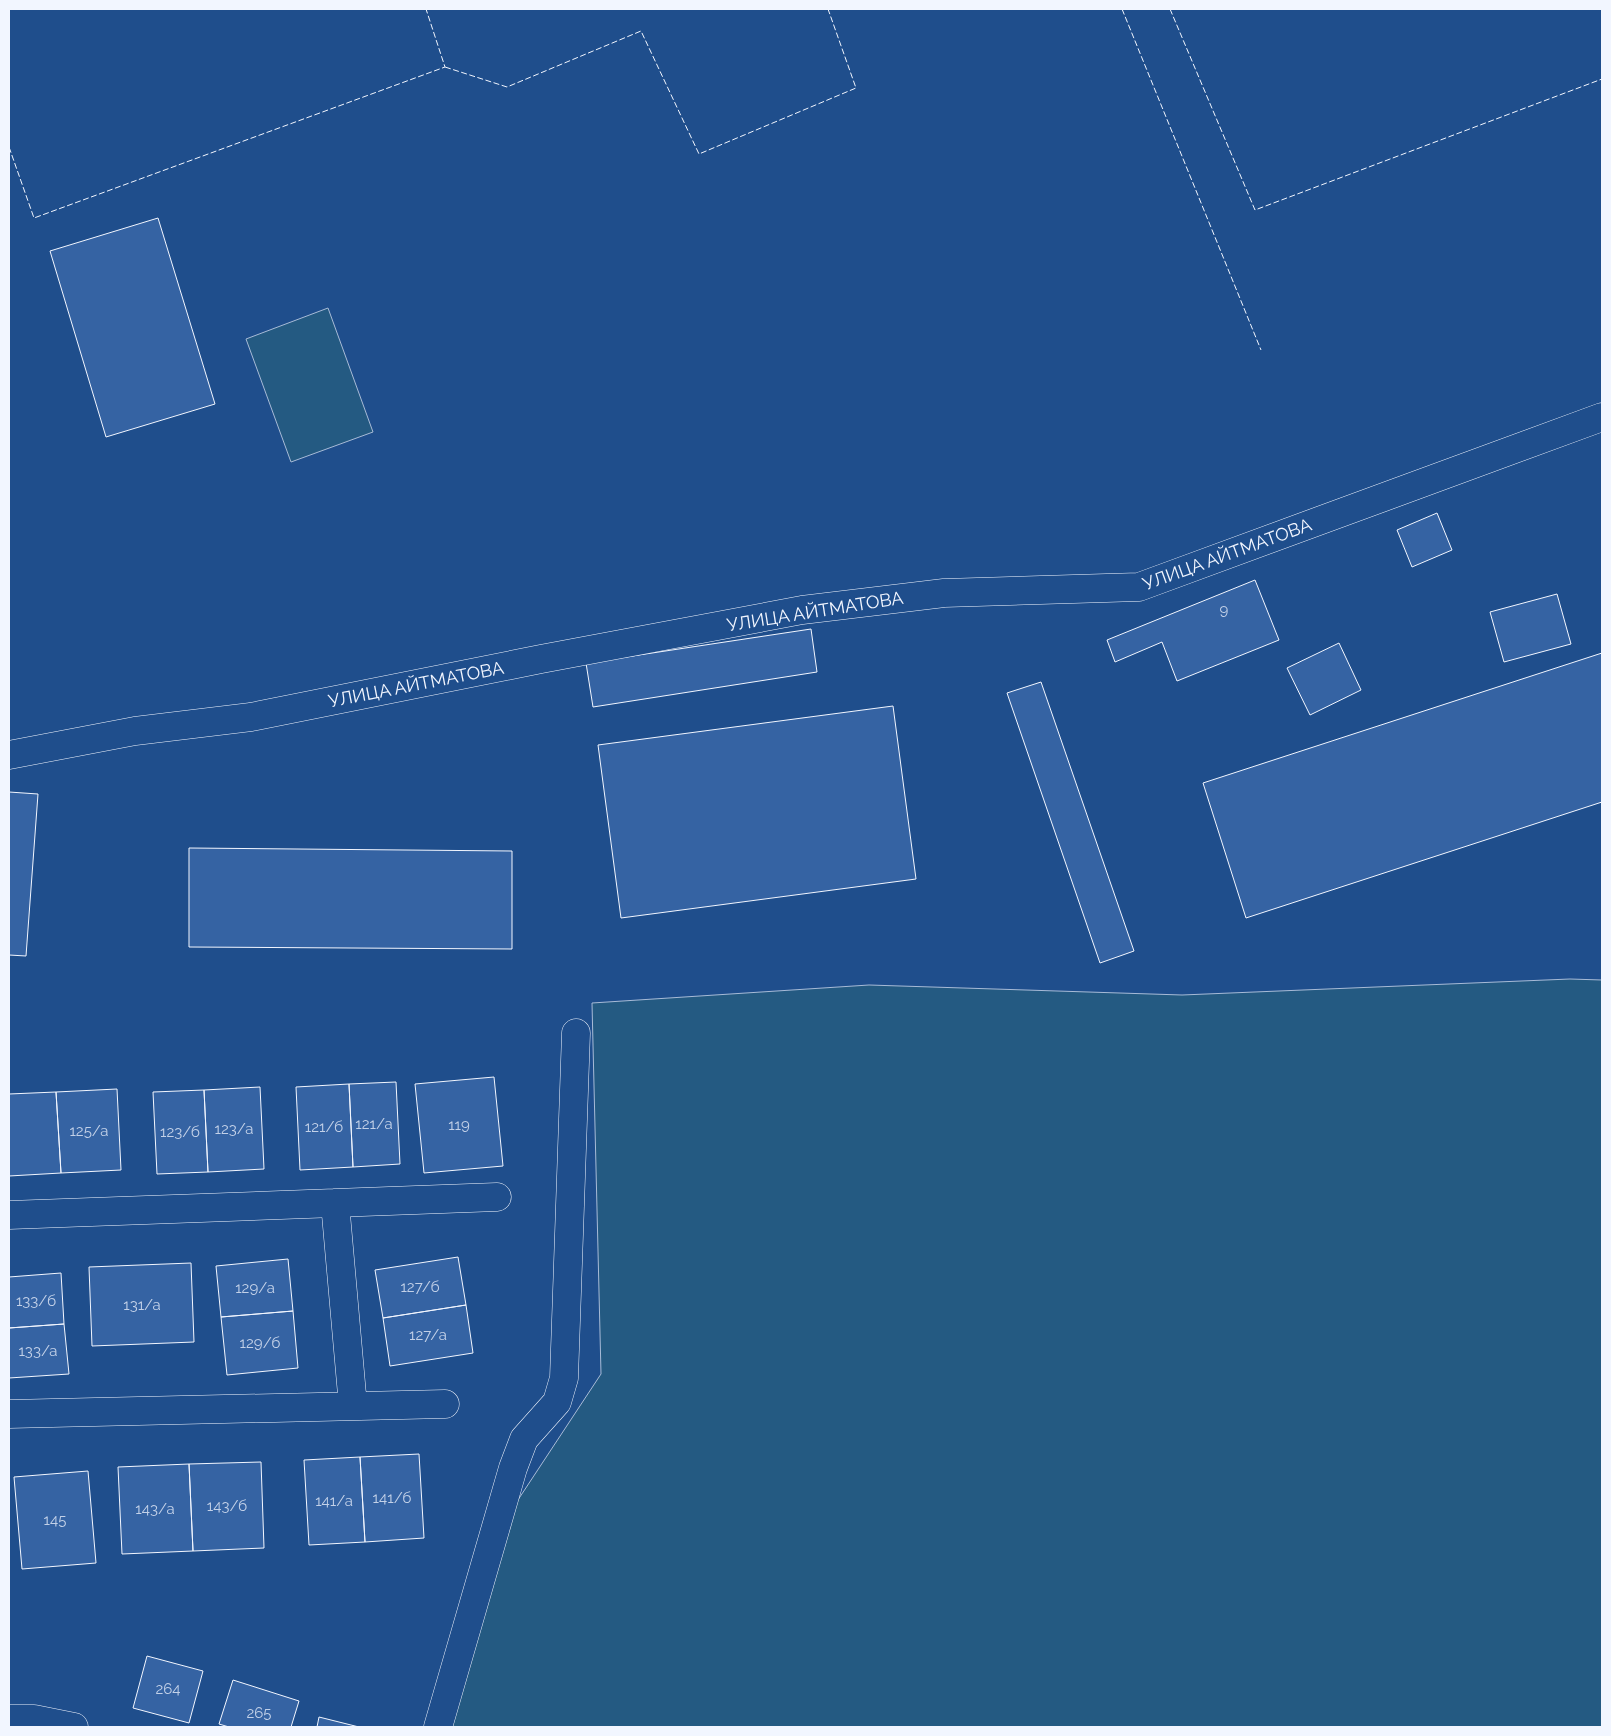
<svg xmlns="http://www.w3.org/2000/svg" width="1611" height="1736" font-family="Raleway,sans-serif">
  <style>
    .green { fill: #245a82; stroke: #a8bbd7 }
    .building { fill: #3563a3; stroke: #f2f6ff }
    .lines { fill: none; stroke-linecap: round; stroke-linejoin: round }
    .minor-casing { stroke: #f2f6ff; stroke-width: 29 }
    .minor { stroke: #1f4e8c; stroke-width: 28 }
    .fence { stroke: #f2f6ff; stroke-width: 1; stroke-dasharray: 6 2.5; stroke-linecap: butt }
    .labels { text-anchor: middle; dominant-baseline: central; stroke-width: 4; stroke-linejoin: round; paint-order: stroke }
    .number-label { font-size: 15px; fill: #c3d1e8 }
    .street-label { font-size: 18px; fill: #f2f6ff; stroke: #1f4e8c }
  </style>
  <rect width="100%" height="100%" fill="#1f4e8c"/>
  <path class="green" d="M328,308L373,432L291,462L246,339Z
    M1570,979L1602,980V1727H447L510,1512L601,1374L592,1003L869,985L1182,995Z"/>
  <path class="building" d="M158,218L215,404L106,437L50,251Z
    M1437,513L1452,550L1412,567L1397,530Z
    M1255,580L1279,640L1177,681L1162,642L1115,662L1107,640Z
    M1557,594L1571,644L1504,662L1490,612Z
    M811,629L817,672L593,707L586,663Z
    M1339,643L1361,690L1310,715L1287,668Z
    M1602,653V802L1246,918L1203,783Z
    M1041,682L1134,951L1100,963L1007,693Z
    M893,706L916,879L621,918L598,745Z
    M9,792L38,794L26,956L9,955Z
    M189,848L512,851V949L189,947Z
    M494,1077L503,1166L424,1173L415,1084Z
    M396,1082L400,1164L353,1167L349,1084Z
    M349,1084L353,1167L300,1170L296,1087Z
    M260,1087L264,1169L208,1172L204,1090Z
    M117,1089L121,1170L61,1173L56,1092Z
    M204,1090L208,1172L157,1174L153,1092Z
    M56,1092L61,1173L9,1176V1094Z
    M458,1257L466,1305L383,1318L375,1270Z
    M288,1259L293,1311L221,1317L216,1266Z
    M191,1263L194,1342L92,1346L89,1267Z
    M61,1273L64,1324L9,1328V1277Z
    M466,1305L473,1353L390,1366L383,1318Z
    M293,1311L298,1368L227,1375L221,1317Z
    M64,1324L69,1374L9,1378V1328Z
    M419,1454L424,1538L365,1542L360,1457Z
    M360,1457L365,1542L309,1545L304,1460Z
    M261,1462L264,1548L193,1551L189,1464Z
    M189,1464L193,1551L122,1554L118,1467Z
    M88,1471L96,1563L22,1569L14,1477Z
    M147,1656L203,1671L189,1723L133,1708Z
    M233,1680L299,1701L291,1727H229L219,1724Z
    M319,1717L359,1727H317Z"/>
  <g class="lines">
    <defs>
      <path id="minor" d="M9,755L135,731L251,717L541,659L802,610L944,593L1139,587L1602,417
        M335,1203L353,1406
        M9,1215L497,1197
        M9,1414L445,1404
        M9,1719H34L74,1727
        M438,1727L513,1468L524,1439L557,1402L564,1378L576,1033"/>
    </defs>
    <use href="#minor" class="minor-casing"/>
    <use href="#minor" class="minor"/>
    <path class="fence" d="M1122,9L1261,350
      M1170,9L1255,210L1602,79
      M445,67L507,87L641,31L699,154L856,88L828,9
      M9,147L34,218L445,67L426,9"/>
  </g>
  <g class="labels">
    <g class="number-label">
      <text x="1224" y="610">9</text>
      <text x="374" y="1124">121/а</text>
      <text x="459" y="1125">119</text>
      <text x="324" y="1127">121/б</text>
      <text x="234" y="1129">123/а</text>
      <text x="89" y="1131">125/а</text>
      <text x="180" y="1132">123/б</text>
      <text x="420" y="1287">127/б</text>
      <text x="255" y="1288">129/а</text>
      <text x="36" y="1301">133/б</text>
      <text x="142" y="1305">131/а</text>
      <text x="428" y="1335">127/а</text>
      <text x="260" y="1343">129/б</text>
      <text x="38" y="1351">133/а</text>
      <text x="392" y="1498">141/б</text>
      <text x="334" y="1501">141/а</text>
      <text x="227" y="1506">143/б</text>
      <text x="155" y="1509">143/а</text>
      <text x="55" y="1520">145</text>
      <text x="168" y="1689">264</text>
      <text x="259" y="1713">265</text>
    </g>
    <g class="street-label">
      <text transform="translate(1227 554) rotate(-20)">УЛИЦА АЙТМАТОВА</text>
      <text transform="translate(815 611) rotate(-9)">УЛИЦА АЙТМАТОВА</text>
      <text transform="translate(416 684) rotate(-11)">УЛИЦА АЙТМАТОВА</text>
    </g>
  </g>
  <rect width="1611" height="1736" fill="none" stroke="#f2f6ff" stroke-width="20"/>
</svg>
